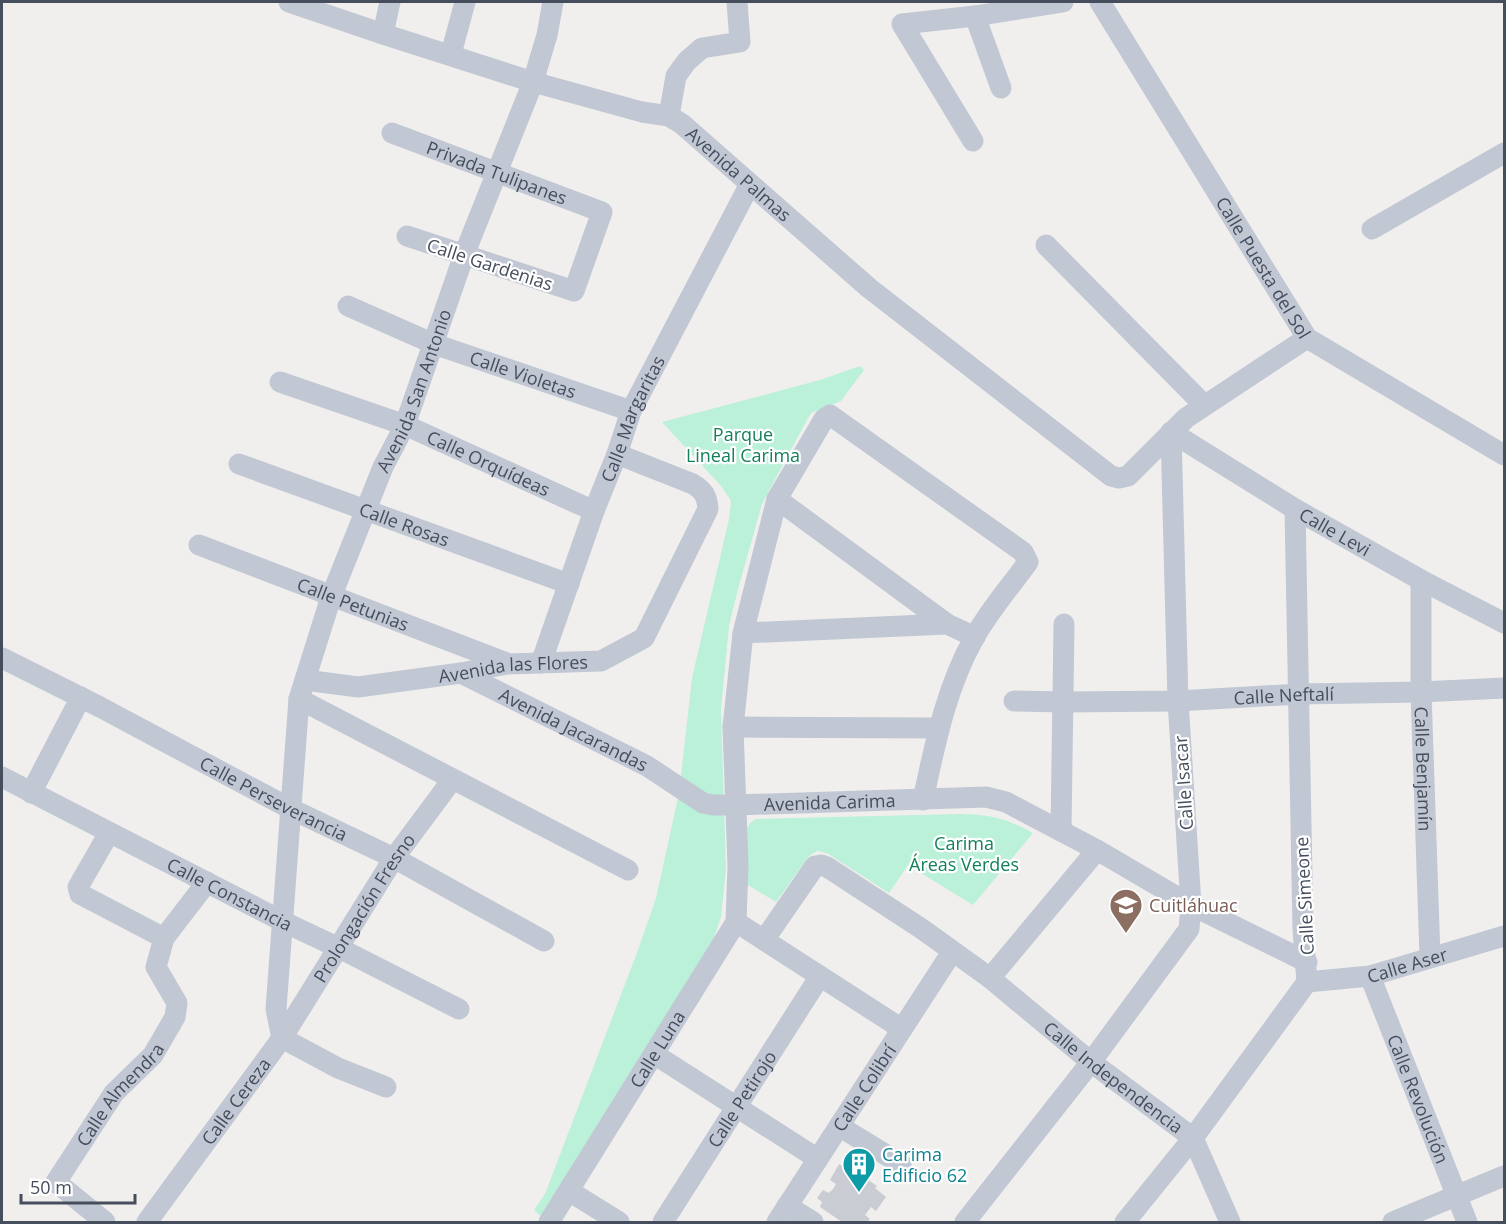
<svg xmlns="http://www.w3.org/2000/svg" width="1506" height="1224" font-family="'Open Sans',sans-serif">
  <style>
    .green { fill: #bbf0d9 }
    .building { fill: #caccd4 }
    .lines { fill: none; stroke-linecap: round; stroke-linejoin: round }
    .minor { stroke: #c1c8d4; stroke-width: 21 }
    .labels { text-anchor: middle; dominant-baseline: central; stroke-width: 4.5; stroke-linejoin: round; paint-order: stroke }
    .street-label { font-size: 18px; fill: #464e5d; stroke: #fff }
    .park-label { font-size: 18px; fill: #14815c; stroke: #fff }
    .education-label { font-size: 18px; fill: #785e54; stroke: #fff; text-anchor: start }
    .culture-label { font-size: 18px; fill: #0d838f; stroke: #fff; text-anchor: start }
  </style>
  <rect width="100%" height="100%" fill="#f1efee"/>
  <path class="green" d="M860,366L864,370L841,401L811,413L801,431L762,504L738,589L729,626L721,710L726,869L721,917L714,938L544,1219L534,1210L545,1194L638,950L656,898L679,793L692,678L729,519L731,501L722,487L662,422L820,380Z
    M961,814C992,815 1005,818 1033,833L973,905L908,865L889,893L827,853L817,851L809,856L776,902L746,884L747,829L750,823L756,819Z"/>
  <path class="building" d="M839,1164L849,1171L851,1168L877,1186L875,1188L886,1197L876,1211L871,1207L865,1215L870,1219L867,1222H842L820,1207L822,1202L817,1198L823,1190L829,1193L833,1189L836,1184L830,1180Z"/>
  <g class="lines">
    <g class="minor">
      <path id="s1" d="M289,2L383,34L533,82L642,112L669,116L682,124L869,288L1111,476L1119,478L1128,476L1186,418L1307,338"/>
      <path id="s2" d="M1100,2L1307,338L1504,455"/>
      <path d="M975,16L1001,88"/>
      <path d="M383,34L390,2"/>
      <path d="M451,54L465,2"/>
      <path d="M669,116L676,76L687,61L702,48L740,42L737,2"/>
      <path id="s3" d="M392,133L602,212L574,291L407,236"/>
      <path d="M973,141L902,24L975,16L1063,2"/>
      <path d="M1372,229L1504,153"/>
      <path d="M1046,245L1204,405"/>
      <path id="s4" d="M348,306L434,344L631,411"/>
      <path id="s5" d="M280,382L405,425L594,511"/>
      <path id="s6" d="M1171,432L1295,509L1421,580L1504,623"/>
      <path id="s7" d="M239,464L569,584"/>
      <path d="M777,499L947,624"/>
      <path id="s8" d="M199,545L507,663"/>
      <path id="s9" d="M1421,580V692L1430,957"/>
      <path d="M743,633L947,624L975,637"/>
      <path id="s10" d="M2,658L100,707L291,809L394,858L544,941"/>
      <path id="s11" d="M541,663L594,511L617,454L631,411L750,184"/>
      <path id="s12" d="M461,673L647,766L703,803L713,805H735L986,797L1006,802L1097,850L1191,905L1307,962"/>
      <path id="s13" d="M305,680L358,687L461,673L507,664L601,661L644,638L708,509C707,496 704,491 693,484L617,454"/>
      <path d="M299,699L628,870"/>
      <path id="s14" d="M1014,701L1063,702L1178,701L1299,694L1421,692L1504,688"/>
      <path d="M733,727L938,728"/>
      <path id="s15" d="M2,777L284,922L339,948L459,1009"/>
      <path d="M31,793L81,697"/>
      <path d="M1061,831L1064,624"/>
      <path d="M109,833L78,887L80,894L164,938"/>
      <path d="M736,922L902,1029"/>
      <path id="s16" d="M764,940L815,866L821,865L827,867L922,929L990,978L1091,1062L1193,1138L1230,1222"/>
      <path id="s17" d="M1370,976L1467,1222"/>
      <path d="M990,978L1097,850"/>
      <path id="s18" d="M1307,982L1370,976L1504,936"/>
      <path id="s19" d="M282,1038L276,1009L299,699L331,597L383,467L405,425L464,255L533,82L547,35L553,2"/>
      <path d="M282,1038L338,1068L386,1087"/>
      <path d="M654,1054L818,1159"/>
      <path d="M839,1126L901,1164"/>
      <path d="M569,1191L619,1222"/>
      <path d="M787,1206L813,1222"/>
      <path id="s20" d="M105,1222L56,1182L114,1093L153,1055L175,1017L177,1003L156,967L164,938L207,882"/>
      <path id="s21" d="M147,1222L282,1038L394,858L452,780"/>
      <path id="s22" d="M549,1222L736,922L738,866L733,727L743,633L777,499L824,419L830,415L1023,552L1028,562C1010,587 989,611 974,638C946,688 935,744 923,800"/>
      <path id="s23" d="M663,1222L820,976"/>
      <path id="s24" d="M777,1222L952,952"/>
      <path d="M965,1222L1091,1062L1189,929L1191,905L1178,701L1171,432"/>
      <path d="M1125,1222L1193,1138L1307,982L1303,930L1295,509"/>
      <path d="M1393,1222L1504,1176"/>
    </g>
  </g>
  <defs>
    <symbol id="school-pin" viewBox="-11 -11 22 30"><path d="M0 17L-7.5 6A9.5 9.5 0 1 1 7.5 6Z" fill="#8d6e63" stroke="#fff"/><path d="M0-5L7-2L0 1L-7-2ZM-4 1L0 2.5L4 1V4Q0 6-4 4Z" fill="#fff"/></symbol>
    <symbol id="building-pin" viewBox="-11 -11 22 30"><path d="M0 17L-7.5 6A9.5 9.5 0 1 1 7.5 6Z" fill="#0f9aa8" stroke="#fff"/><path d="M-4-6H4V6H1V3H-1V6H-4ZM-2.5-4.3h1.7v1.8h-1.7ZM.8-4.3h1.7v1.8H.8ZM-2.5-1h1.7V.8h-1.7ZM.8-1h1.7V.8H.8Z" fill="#fff"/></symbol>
  </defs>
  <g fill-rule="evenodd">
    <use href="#school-pin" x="1107" y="886" width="38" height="52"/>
    <use href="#building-pin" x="840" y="1145" width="38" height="52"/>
  </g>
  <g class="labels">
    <g class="street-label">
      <text stroke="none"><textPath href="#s3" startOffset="112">Privada Tulipanes</textPath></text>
      <text stroke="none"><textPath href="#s1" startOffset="488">Avenida Palmas</textPath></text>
      <text transform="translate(490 264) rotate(18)">Calle Gardenias</text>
      <text stroke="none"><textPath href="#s2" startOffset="312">Calle Puesta del Sol</textPath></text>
      <text stroke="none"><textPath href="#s4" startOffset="188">Calle Violetas</textPath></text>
      <text stroke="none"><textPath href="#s19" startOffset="670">Avenida San Antonio</textPath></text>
      <text stroke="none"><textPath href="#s11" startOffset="261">Calle Margaritas</textPath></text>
      <text stroke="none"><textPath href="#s5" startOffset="224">Calle Orquídeas</textPath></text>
      <text stroke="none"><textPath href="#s7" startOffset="176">Calle Rosas</textPath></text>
      <text stroke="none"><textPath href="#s6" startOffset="192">Calle Levi</textPath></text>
      <text stroke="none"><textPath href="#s8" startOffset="165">Calle Petunias</textPath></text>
      <text stroke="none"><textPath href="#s13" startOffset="210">Avenida las Flores</textPath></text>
      <text stroke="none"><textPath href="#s14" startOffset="270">Calle Neftalí</textPath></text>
      <text stroke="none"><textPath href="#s12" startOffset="126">Avenida Jacarandas</textPath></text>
      <text stroke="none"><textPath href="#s9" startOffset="189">Calle Benjamín</textPath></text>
      <text transform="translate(1183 783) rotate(-94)">Calle Isacar</text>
      <text stroke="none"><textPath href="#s10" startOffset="306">Calle Perseverancia</textPath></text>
      <text stroke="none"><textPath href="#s12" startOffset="402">Avenida Carima</textPath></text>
      <text stroke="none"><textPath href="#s15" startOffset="256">Calle Constancia</textPath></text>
      <text transform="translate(1304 896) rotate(-93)">Calle Simeone</text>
      <text stroke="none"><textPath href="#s21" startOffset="382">Prolongación Fresno</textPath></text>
      <text stroke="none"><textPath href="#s18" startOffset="102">Calle Aser</textPath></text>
      <text stroke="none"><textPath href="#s22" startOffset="204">Calle Luna</textPath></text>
      <text stroke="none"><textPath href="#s16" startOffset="458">Calle Independencia</textPath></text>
      <text stroke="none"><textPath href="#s24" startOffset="160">Calle Colibrí</textPath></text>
      <text stroke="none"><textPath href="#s20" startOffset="172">Calle Almendra</textPath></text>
      <text stroke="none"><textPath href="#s23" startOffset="146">Calle Petirojo</textPath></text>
      <text stroke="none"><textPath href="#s17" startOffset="132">Calle Revolución</textPath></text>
      <text stroke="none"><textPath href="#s21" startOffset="150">Calle Cereza</textPath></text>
    </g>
    <g class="park-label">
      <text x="743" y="434">Parque<tspan x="743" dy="21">Lineal Carima</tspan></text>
      <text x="964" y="843">Carima<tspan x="964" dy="21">Áreas Verdes</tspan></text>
    </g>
    <g class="education-label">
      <text x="1149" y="905">Cuitláhuac</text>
    </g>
    <g class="culture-label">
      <text x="882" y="1154">Carima<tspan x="882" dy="21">Edificio 62</tspan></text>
    </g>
  </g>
  <rect width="1506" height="1224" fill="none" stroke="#464e5d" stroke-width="6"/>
  <path d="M21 1194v9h114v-9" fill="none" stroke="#464e5d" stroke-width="3"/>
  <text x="30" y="1194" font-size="18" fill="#464e5d" stroke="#ffffff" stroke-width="4.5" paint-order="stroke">50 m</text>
</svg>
